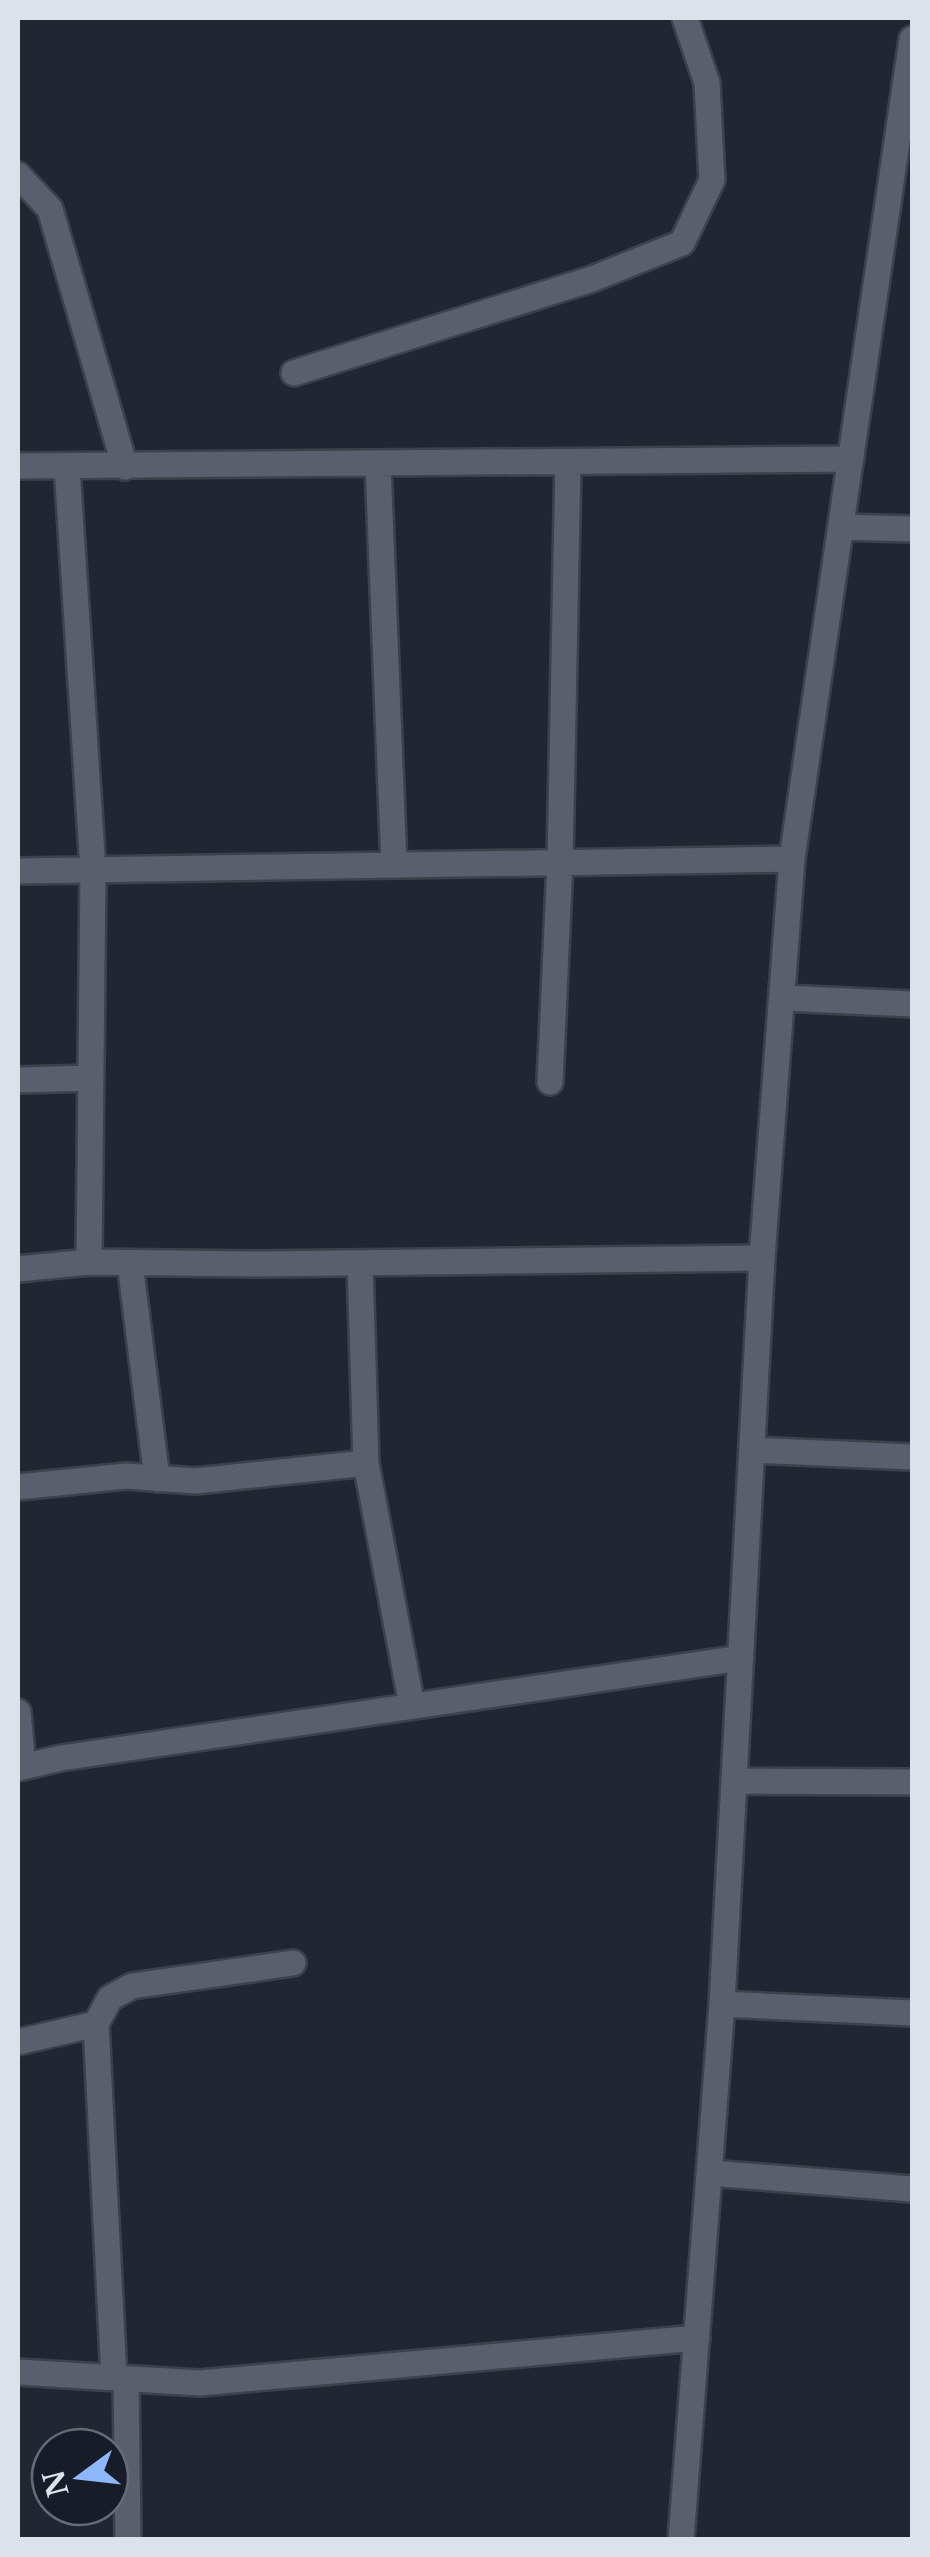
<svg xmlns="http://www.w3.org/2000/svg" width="930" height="2557" font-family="'Libre Baskerville',serif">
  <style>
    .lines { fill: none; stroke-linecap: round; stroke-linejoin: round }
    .minor-casing { stroke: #3d414b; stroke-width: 30 }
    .minor { stroke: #595f6d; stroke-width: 25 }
  </style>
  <rect width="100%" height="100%" fill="#212632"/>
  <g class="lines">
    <defs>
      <path id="minor" d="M18,175L50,209L125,467
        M294,373L592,279L682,243L712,180L707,83L685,18
        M378,464L394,865
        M18,466L851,459
        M67,467L93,870L89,1262
        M841,527L912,529
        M18,871L792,859
        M784,998L912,1004
        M18,1080L91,1078
        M550,1082L560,862L568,462
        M130,1263L157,1479
        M360,1263L366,1463L412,1706
        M18,1269L89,1262L259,1264L762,1258
        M752,1450L912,1457
        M18,1487L126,1476L196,1481L366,1463
        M18,1712L23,1767
        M18,1768L61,1758L741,1658
        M734,1781L912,1782
        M722,2004L912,2013
        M96,2024L110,1998L132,1986L293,1963
        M18,2042L96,2024L114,2378
        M710,2173L912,2189
        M18,2372L200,2383L697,2338
        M126,2379L128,2540
        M681,2540L722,2004L762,1258L792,859L912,39"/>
    </defs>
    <use href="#minor" class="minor-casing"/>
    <use href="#minor" class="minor"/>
  </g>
  <rect width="930" height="2557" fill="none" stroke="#dde1e9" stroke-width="40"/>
  <g transform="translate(80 2477) rotate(255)"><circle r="48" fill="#171c28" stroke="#666b75" stroke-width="2.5"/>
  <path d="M0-8L18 38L0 25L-18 38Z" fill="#8db9fc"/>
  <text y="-15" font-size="28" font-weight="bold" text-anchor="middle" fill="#dde1e9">N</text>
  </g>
</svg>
